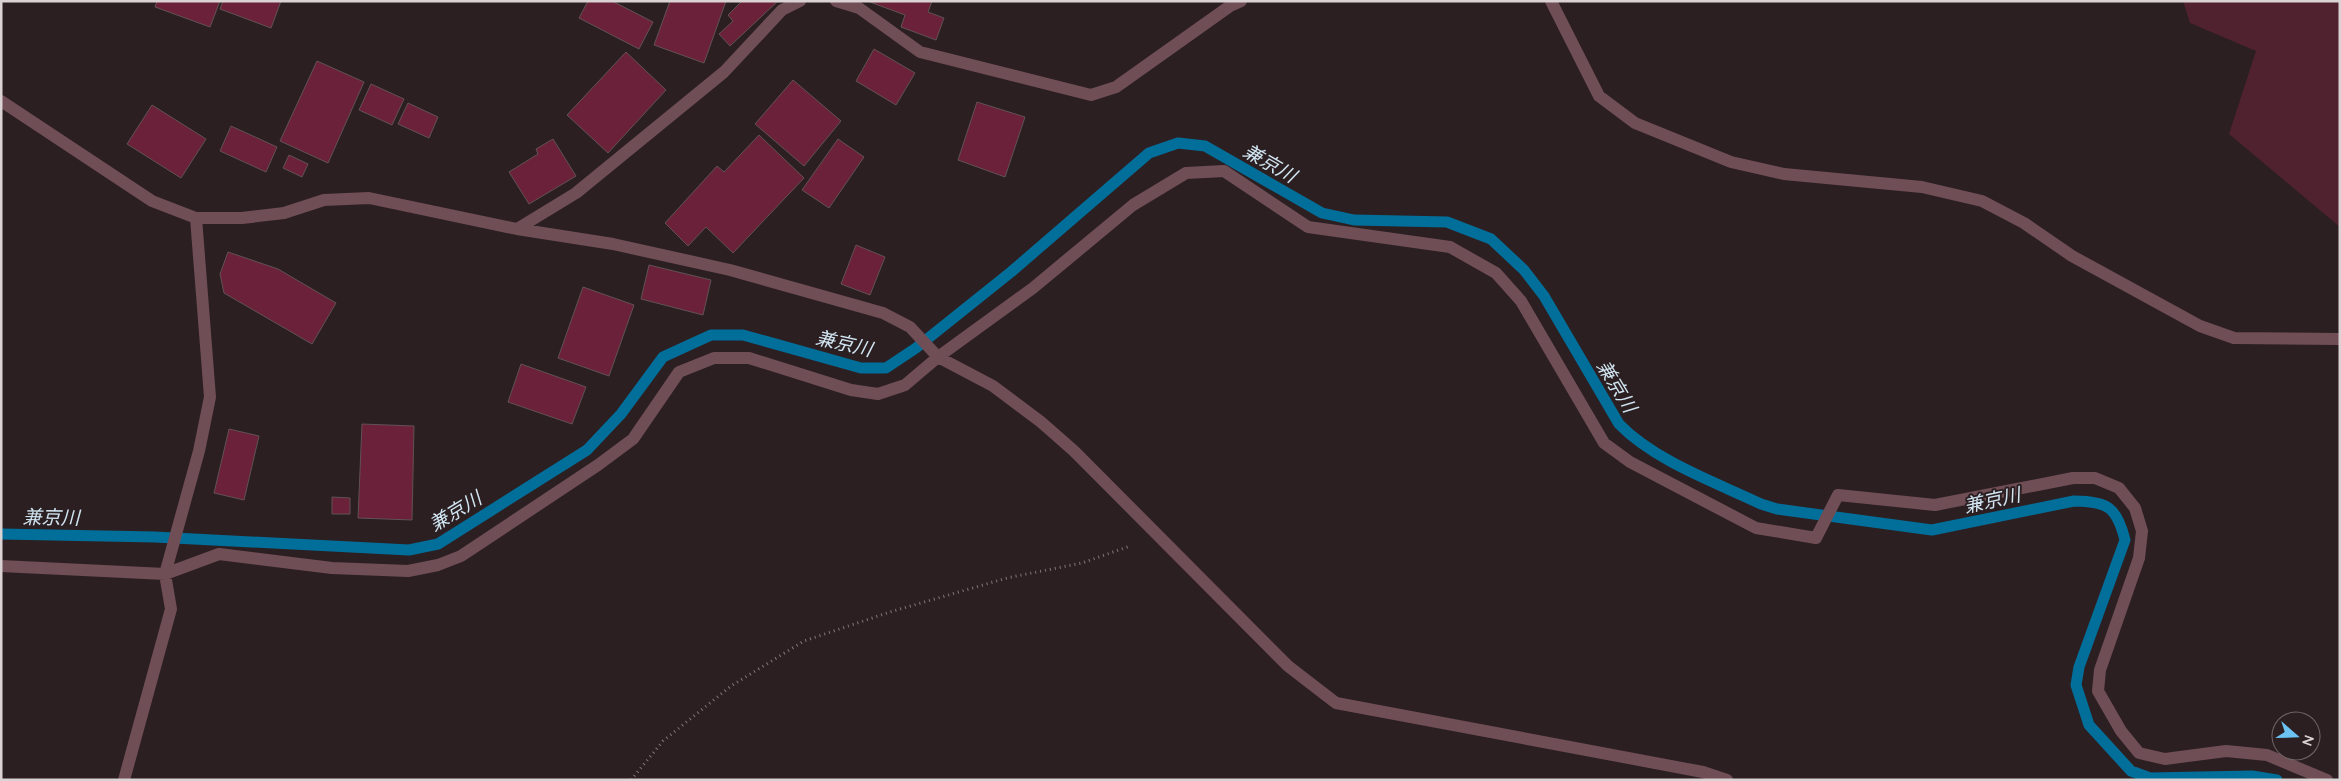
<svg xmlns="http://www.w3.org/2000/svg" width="2341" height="781" font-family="Quicksand,'Noto Sans JP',sans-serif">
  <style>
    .green { fill: #502230 }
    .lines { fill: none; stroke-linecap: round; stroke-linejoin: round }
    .stream { stroke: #026f9b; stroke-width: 11 }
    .building { fill: #6b213a; stroke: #615255 }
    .path { stroke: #817679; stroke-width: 3; stroke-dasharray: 1 4; stroke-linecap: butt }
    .street { stroke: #704e56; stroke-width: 12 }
    .labels { text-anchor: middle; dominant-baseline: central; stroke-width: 4; stroke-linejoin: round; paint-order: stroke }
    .water-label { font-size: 19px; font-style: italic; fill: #d1e6f2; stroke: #2b1f22 }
  </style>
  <rect width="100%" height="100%" fill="#2b1f22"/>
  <path class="green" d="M2183,1H2340V227L2229,134L2256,51L2190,23Z"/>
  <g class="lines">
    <path class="stream" d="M1,534L155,537L409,550L438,544L587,450L621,414L663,357L711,335H743L861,368H886L916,348L1011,272L1149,153L1178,143L1205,146L1322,213L1354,220L1447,222L1491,239L1524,270L1544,296L1619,424C1655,461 1715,482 1761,504L1777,509L1932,530L2074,501C2108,501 2117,508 2125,540L2079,667L2076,685L2089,725L2131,771L2150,778L2252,776L2277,780"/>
  </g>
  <path class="building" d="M157,1H220L210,27L155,7Z
    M223,1H281L271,28L220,9Z
    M588,1H612L653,22L639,49L579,18Z
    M670,1H726L704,63L654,45Z
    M742,1H778L730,46L719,34L733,21L728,15Z
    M932,1L928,12L944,18L936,40L901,27L905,15L870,2Z
    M874,49L915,73L896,105L856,81Z
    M626,52L666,90L608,153L567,115Z
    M317,61L364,82L328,163L280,141Z
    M793,80L841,121L804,166L755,124Z
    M371,84L404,99L392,125L359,110Z
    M977,102L1025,117L1005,177L958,160Z
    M408,103L438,117L429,138L398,124Z
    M152,105L206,139L181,178L127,144Z
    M231,126L277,147L266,172L220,151Z
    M759,135L804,178L733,253L706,227L688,246L665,223L717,166L724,172Z
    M553,139L576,176L529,204L509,172L538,154L536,149Z
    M838,139L864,157L829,208L802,190Z
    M289,155L308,164L302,177L283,168Z
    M856,245L885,257L870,295L841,284Z
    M228,252L278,269L336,303L312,344L224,293L220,274Z
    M649,265L711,280L703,315L641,299Z
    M583,287L634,305L609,376L558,358Z
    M521,364L586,387L572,424L508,402Z
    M362,424L414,426L412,520L358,518Z
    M229,429L259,436L244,500L214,493Z
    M332,497L350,498V514H332Z"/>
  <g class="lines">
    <path class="path" d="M631,780L663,741L731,686L804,641L890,612L1007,578L1082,563L1130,546"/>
    <path class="street" d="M836,1L859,8L920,52L1091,95L1116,87L1230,6L1241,1
      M1551,1L1599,96L1635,123L1731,162L1784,174L1922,187L1982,201L2024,223L2072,256L2200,326L2234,338L2340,339
      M1,101L152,201L196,218H242L284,213L324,200L369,198L517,229L613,244L730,270L883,313L910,327L938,357L993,386L1041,422L1074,451L1288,666L1336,703L1703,772L1727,780
      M517,229L576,193L724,72L782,10L800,1
      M1,566L165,574L219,554L332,568L408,571L438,565L461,556L598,465L633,439L679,372L714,358H749L851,390L878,394L905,385L938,357L1033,288L1133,205L1186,173L1224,171L1308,227L1450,247L1496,273L1521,301L1604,443L1630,462L1756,528L1816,538L1838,495L1935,505L2073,478H2095L2119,488L2135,508L2142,531L2139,558L2100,670L2098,691L2121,731L2139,753L2165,759L2226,751L2267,755L2327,780
      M124,780L171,609L165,574L199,451L210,397L196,218"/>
  </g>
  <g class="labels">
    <g class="water-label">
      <text transform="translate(1270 163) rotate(30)">兼京川</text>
      <text transform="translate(844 343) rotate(13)">兼京川</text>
      <text transform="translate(1617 386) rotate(59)">兼京川</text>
      <text transform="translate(1992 500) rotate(-12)">兼京川</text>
      <text transform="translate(455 511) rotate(-31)">兼京川</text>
      <text transform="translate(51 517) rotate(1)">兼京川</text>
    </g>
  </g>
  <rect width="2341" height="781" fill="none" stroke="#dbd2d4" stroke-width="5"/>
  <g transform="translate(2296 736) rotate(110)"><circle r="24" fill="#2b1f22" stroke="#716769"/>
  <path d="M0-4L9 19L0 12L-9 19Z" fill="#6cc3f2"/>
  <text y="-8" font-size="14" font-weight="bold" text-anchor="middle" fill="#dbd2d4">N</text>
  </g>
</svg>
